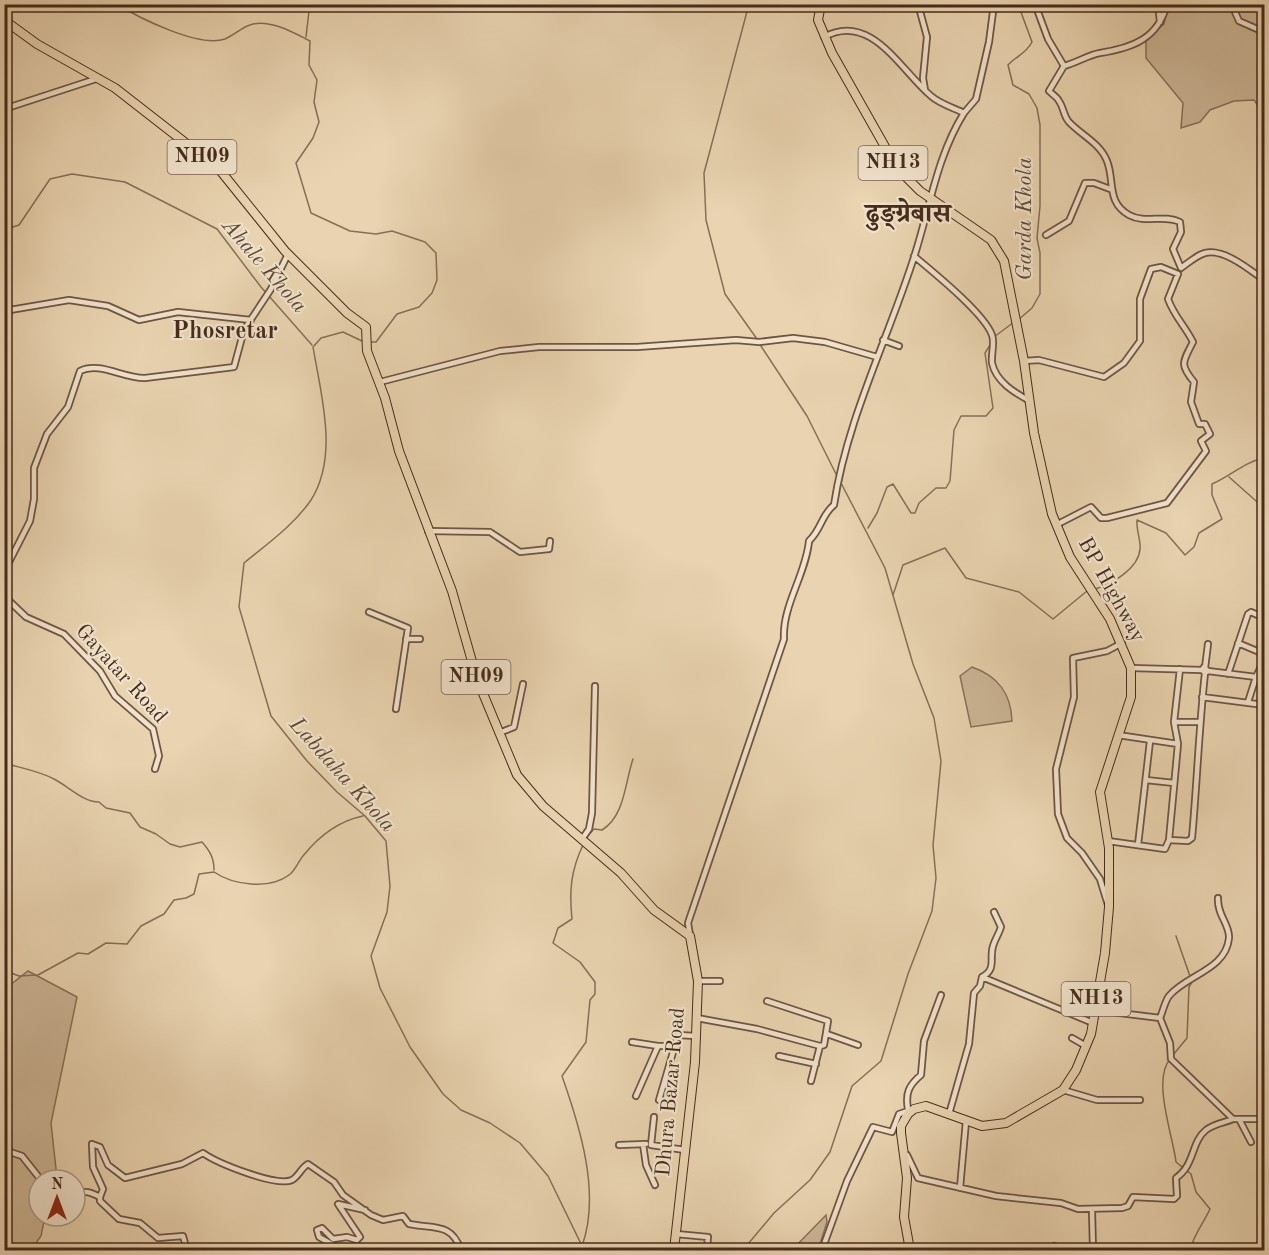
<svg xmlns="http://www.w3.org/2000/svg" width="1269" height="1255" font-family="'Old Standard TT','Noto Serif Devanagari',serif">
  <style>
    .green { fill: #cdb697; stroke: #8a705a; stroke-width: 1.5 }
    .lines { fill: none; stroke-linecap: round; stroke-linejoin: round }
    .stream { stroke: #876e57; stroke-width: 1.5 }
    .minor-casing { stroke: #6f5541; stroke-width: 8 }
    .primary-casing { stroke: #462b1c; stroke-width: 10 }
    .trunk-casing { stroke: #462b1c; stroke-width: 10 }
    .minor { stroke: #f1e2cc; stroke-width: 4.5 }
    .primary { stroke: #e9d3b0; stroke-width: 8 }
    .trunk { stroke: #e9d3b0; stroke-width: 8 }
    .labels { text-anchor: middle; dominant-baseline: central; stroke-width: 4.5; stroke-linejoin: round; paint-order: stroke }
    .shield { fill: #f1e2cc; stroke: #796251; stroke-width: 1.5 }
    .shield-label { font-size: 20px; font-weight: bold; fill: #462b1c }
    .street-label { font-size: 21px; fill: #462b1c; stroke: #f1e2cc }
    .water-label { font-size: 22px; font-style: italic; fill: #614734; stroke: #f1e2cc }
    .quarter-label { font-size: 24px; font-weight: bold; fill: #462b1c; stroke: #f1e2cc }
    .district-label { font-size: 27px; font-weight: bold; fill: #462b1c; stroke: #f1e2cc }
  </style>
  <rect width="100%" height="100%" fill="#e9d3b0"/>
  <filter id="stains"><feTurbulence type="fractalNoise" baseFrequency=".00333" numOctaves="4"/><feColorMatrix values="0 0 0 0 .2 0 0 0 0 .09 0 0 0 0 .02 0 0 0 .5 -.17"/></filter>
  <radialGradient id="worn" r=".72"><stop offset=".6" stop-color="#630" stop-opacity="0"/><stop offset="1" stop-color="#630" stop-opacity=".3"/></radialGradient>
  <path class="green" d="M1168,5H1264V114L1254,100L1234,101L1210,110L1200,122L1181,128L1183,103L1146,58V38L1164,24Z
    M972,667C998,676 1011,693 1012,721L971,727L960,676Z
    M28,971L77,997L51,1123L56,1169L54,1180H39V1216H45L41,1236L31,1250H5V989Z
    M826,1215L827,1222L818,1250H792Z"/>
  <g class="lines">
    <path class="stream" d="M117,4C139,18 199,48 225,39C235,35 243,26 253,24C272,20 294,33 310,41L309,65L317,80L314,102L319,122L313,138L296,163L311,213L350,231L376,234L392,231L425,242L436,253L437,280L432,293L419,307L397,314L376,342H370
      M749,4L704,173L706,220L725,294L757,339
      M306,37L309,11L319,4
      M4,230L19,225L50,179L72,174L125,182L217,229L261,287L312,345
      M1018,320L1032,308L1040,294V253L1037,238L1040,206V125L1037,108L1029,94L1013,85L1008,65C1016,56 1026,54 1032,42L1018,4
      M994,337L1014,322
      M759,343L807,416L837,476
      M314,346L321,338L343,332L362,341
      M313,347C321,395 339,456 311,500C294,525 267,544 244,563L239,607L271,716L307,761L337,792L365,816L386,841L390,886L387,912L371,956L380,988L410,1047L443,1094L461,1110L490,1123L520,1143L548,1176L584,1250
      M1229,477L1264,508
      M868,528L877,513L887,487L893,484L911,513H915L919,503L936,488H946L950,481L954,430L961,416H986L993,408L985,353L992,342
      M1095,589C1111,585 1139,568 1140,549C1141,540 1136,530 1137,520L1166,533L1185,555L1194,547L1199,533L1222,519L1212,495V484C1231,476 1244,462 1264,458
      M893,595L903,565L945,548L966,578L1019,592L1053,619L1087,591
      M4,763C21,768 39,771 54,779C68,786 83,802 99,802L106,808L130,813L140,827L156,834L170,844L180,847L202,842C210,851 214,858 214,870
      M586,838L594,829L602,830C625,816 625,782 633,759
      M4,970L19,976L38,975L78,953L88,954L106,943L127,944L141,926L164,914L174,900L186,898L194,894L199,874L214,872C233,885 269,890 289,875C295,871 298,862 303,856C319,836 338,821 363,816
      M1173,1055L1187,1038L1189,987L1192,982L1176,936
      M1170,1059C1152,1080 1173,1136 1176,1162L1191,1174L1196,1192L1210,1209C1203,1224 1194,1234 1190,1250
      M582,1246C601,1194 580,1127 562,1076L586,1042L590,1000L595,994V982L580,962L553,943L558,928L572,919C569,891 571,870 583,845
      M743,1250L774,1213L810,1180L830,1152L852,1086L881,1061L908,974L932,911L936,878L933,845L941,761L934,718L913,664L885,568L841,483"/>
    <defs>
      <path id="minor" d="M918,4L927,37L923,78L925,90
        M1035,4L1048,39L1064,66L1049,91C1052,94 1057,97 1059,101C1064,108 1063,115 1069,122C1081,135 1100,143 1107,161C1115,181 1106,202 1129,215C1145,224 1164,214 1180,222L1181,232L1173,249L1181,268C1188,263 1197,255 1205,253C1224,248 1250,270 1264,280
        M1158,4L1160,22
        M1237,4L1235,12L1239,21L1264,32
        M1250,4L1264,11
        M824,37C871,11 901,71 931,96C940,104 954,108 964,113L976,99L989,42L994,4
        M1064,66C1076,63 1088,55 1100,53C1132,48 1158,39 1167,4
        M4,109L99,78
        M1046,235L1069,221L1085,183H1094L1110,189
        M914,256C933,272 984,313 992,335C995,343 991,354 992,363C996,382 1015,393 1030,401
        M4,311L69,300L108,306L139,320L178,312L251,320
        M883,340L899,346
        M1024,361L1039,360L1104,377L1124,363L1140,341V299L1151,269L1161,267L1178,274L1168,299C1174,316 1185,326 1193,342C1183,362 1179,364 1194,382L1191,402L1199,424H1205L1210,434L1201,441L1206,451L1167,503L1107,518H1101L1091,507L1056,525
        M380,382L500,351L539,347H637L736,340L759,342L793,338L825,342L877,357
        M428,531L490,532L520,552L549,549L550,541
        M4,572L30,521L34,499V468L47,434L68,407L80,371C99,361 125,379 145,378L234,367L244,330L271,289L288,254
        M4,596L26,617L64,634L100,671L115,696L153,729L159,756L155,769
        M369,612L408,628L396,709
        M406,639H420
        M1238,643L1264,654
        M1131,668L1202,670L1204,667L1208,671L1205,673L1202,670
        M1205,668L1208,644
        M1208,671L1256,677L1264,660
        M1228,674L1248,614L1251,612L1264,618
        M1202,697L1264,705
        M1248,702L1256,677
        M1174,722H1199
        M499,733L514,727L523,684
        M1118,735L1178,744
        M1146,780L1174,783
        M582,839L589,829L592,813L595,686
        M1169,840L1178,744L1174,722L1180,669
        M1108,841L1165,849L1169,840L1188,841L1192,838C1197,783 1199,728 1205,673
        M1138,845L1150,741
        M1264,855L1261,877L1264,882
        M1108,905L1100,879L1082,853L1067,838L1058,814L1056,769L1074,697L1073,658L1107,651L1122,643
        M690,935L688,923L784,639C782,606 806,574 809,541C822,529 821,515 834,505C847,418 889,337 915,254C930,207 937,156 964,113
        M982,977L1093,1023
        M698,981H720
        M767,1001L828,1021L824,1045L820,1046L811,1081
        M1095,1010L1160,1018L1170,1043L1171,1059L1233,1119H1264
        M697,1018L757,1029L820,1046
        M1160,1018C1163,1011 1165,1001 1169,996C1186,975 1226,970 1229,938C1230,925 1217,915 1218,898
        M827,1034L858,1045
        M1072,1038L1086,1046
        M632,1042L658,1046
        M779,1056L816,1064
        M1063,1090L1097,1100H1140
        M636,1096L658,1046H674
        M659,1100L678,1035L696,1036
        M908,1109C905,1093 909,1085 921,1075L924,1041L941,995
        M949,1114L969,1044L974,993L980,986L982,977C997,969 989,959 993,946C995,939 999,934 1001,927L994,912
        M654,1117L651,1145L685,1150
        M1240,1121L1251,1142
        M643,1144L646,1165L655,1185
        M619,1145L646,1144
        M4,1150L22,1156L41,1180
        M907,1155L918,1178L996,1196L1061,1203L1078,1209L1122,1208L1128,1206L1133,1197L1174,1199L1177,1196L1176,1178C1195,1165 1191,1142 1206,1130C1215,1123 1224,1123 1233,1119
        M960,1188L966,1121
        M75,1197C85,1189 89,1192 100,1197V1201L119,1219L140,1223L158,1238L183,1236L187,1250
        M100,1197L103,1189L93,1167L92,1144L100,1147L108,1165L125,1178L182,1164L203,1153C217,1163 276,1187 292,1180C299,1176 301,1168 308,1164L334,1182L343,1195L371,1215L383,1220L403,1216L409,1224C434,1229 451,1222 461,1250
        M1092,1211L1093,1250
        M676,1234L708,1237L707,1248
        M342,1250L319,1237L317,1230L322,1228L333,1239L347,1237L357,1240L360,1237L338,1204L365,1210
        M822,1250L847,1181L873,1127L892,1132L899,1114L914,1109
        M1046,1250L1054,1246"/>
      <path id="primary" d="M4,20L37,44L115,88L219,169L285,251L347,313L366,327L367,351L385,398L399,451L452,591L477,679L517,775L543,806L621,873L654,910L690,936L698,981L695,1062L674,1250"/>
      <path id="trunk" d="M821,4L818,20L832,53L897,168L920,191L991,240L1004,261L1024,361L1034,433L1052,514L1070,557L1110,619L1131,668V697L1100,792L1109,848V907L1105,953L1091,1034L1076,1070L1063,1090L1006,1123L982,1126L926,1106L914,1109L908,1114L901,1126V1133L907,1178L904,1217L910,1250"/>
    </defs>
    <use href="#minor" class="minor-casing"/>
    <use href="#primary" class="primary-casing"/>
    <use href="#trunk" class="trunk-casing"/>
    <use href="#minor" class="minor"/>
    <use href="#primary" class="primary"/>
    <use href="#trunk" class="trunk"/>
  </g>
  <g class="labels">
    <g class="shield">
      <rect x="167.5" y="140" width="69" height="34" rx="4.5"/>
      <rect x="858.5" y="146" width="69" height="34" rx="4.5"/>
      <rect x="441.5" y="660" width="69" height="34" rx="4.5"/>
      <rect x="1061.5" y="982" width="69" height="34" rx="4.5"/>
    </g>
    <g class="shield-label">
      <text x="202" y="157">NH09</text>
      <text x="893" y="163">NH13</text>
      <text x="476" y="677">NH09</text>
      <text x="1096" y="999">NH13</text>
    </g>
    <g class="street-label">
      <text transform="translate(1111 590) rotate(61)">BP Highway</text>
      <text transform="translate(121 674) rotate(48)">Gayatar Road</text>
      <text transform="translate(671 1092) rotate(-85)">Dhura Bazar Road</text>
    </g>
    <g class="water-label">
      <text transform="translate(1025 219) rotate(-90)">Garda Khola</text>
      <text transform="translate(264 266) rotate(49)">Ahale Khola</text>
      <text transform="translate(342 775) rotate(48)">Labdaha Khola</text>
    </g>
    <g class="quarter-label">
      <text x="225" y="332">Phosretar</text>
    </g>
    <g class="district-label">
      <text x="908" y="214">ढुङ्ग्रेबास</text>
    </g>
  </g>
  <rect width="1269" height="1255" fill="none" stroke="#e9d3b0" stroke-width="24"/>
  <rect x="6" y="6" width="1257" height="1243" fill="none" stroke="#462b1c" stroke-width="3"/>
  <rect x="12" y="12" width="1245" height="1231" fill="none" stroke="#462b1c" stroke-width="1.5"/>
  <g transform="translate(57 1198)"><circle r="28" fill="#f1e2cc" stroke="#ad9986" stroke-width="1.5"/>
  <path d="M0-4.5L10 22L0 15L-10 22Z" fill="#8f2418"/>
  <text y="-9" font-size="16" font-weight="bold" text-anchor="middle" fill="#462b1c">N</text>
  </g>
  <rect width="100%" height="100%" filter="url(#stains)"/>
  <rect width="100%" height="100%" fill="url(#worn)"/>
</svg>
